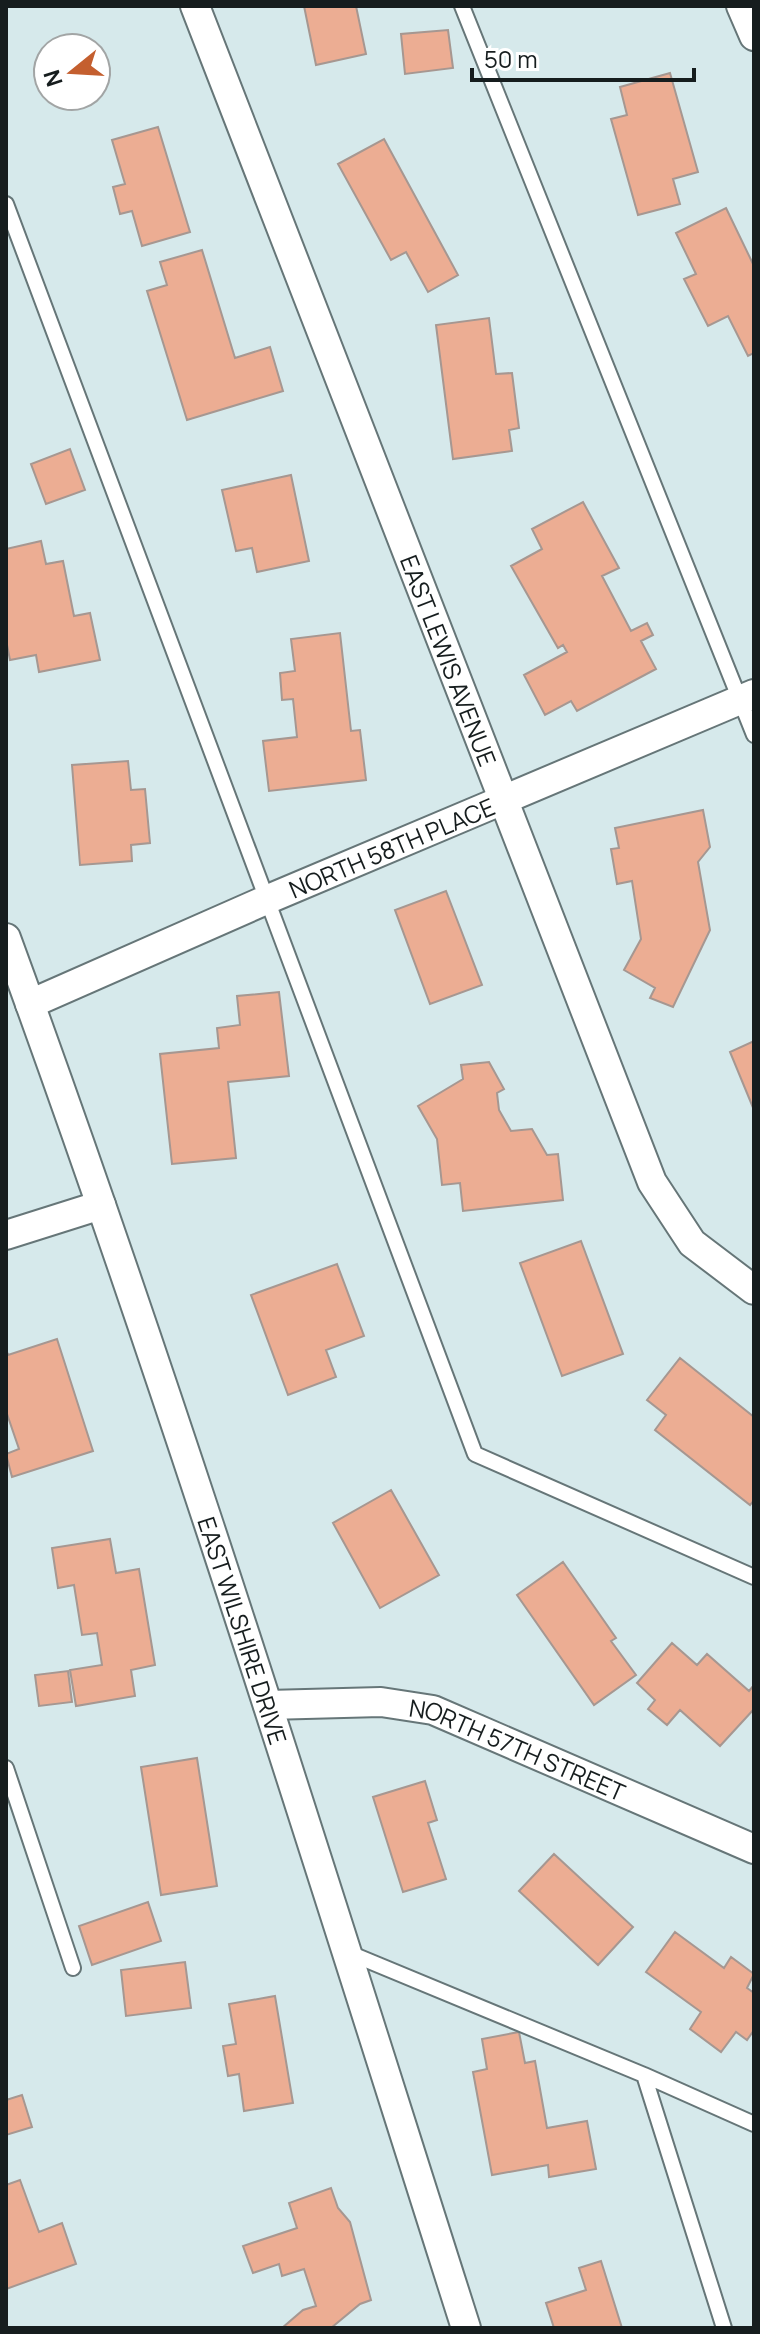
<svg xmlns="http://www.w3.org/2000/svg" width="760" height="2334" font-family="Manrope,sans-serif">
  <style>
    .building { fill: #ecad93; stroke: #a69791; stroke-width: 2 }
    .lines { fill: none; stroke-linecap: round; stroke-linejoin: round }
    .lane-casing { stroke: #667678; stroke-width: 18 }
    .street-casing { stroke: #667678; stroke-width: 32 }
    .lane { stroke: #fff; stroke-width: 14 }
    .street { stroke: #fff; stroke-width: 28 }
    .labels { text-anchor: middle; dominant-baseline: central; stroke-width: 7; stroke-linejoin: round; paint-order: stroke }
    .street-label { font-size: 24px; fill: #161d1e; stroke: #fff }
  </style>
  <rect width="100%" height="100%" fill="#d6e9eb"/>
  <path class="building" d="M304,6H356L366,54L316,65Z
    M448,30L453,68L405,74L401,34Z
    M670,73L698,172L673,179L680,204L638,215L611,119L627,115L620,87Z
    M158,127L190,232L142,246L132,211L120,214L113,187L125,184L112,140Z
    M384,139L458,275L428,292L406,252L391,260L338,164Z
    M726,208L754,266V353L748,356L728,316L708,326L684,279L696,274L676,233Z
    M202,250L235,358L270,347L283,391L187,420L147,291L167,285L160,262Z
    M489,318L496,374L512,373L519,428L509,430L512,451L453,459L436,325Z
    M70,449L85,490L46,504L31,464Z
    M291,475L309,561L257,572L252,548L236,551L222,490Z
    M583,502L619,568L602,576L631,631L647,623L653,635L641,641L656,669L577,711L571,701L545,715L524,675L567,652L563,645L558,648L511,566L542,549L532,529Z
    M41,541L46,564L63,561L74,616L90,613L100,660L39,672L36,655L10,660L6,640V549Z
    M340,633L351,731L360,730L366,780L269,791L263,741L297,737L293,699L282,700L280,673L295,671L291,639Z
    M128,761L131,790L145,789L150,843L131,845L132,861L80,865L72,765Z
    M703,810L710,847L698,862L710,930L673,1007L650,998L655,988L624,970L641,939L632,881L617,884L611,849L619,848L615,828Z
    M446,891L482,985L430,1004L395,910Z
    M279,992L289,1076L228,1082L236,1158L172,1164L160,1054L219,1048L217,1028L240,1025L237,996Z
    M754,1041V1110L730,1052Z
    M489,1062L504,1089L497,1093L499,1110L511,1131L532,1129L547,1155L558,1154L563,1200L463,1211L460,1183L442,1185L437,1139L418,1106L463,1079L461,1065Z
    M581,1241L623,1354L562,1376L520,1263Z
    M337,1264L364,1336L326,1350L336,1377L288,1395L251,1295Z
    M57,1339L93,1451L12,1477L6,1454L19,1449L6,1411V1349L8,1355Z
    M680,1358L754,1417V1500L750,1505L655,1430L666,1415L647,1400Z
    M391,1490L439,1575L380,1608L333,1523Z
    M110,1539L116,1573L139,1569L155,1665L131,1670L135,1696L76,1706L70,1670L102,1665L97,1633L82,1635L74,1585L58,1588L52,1548Z
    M563,1562L616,1638L611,1641L636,1675L594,1705L517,1595Z
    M672,1643L697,1665L707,1654L749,1691L754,1685V1709L720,1746L680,1710L667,1725L648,1709L655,1700L637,1683Z
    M68,1671L72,1702L39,1706L35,1675Z
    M197,1758L217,1886L161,1895L141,1767Z
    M425,1781L437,1820L428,1823L446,1879L403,1892L373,1797Z
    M554,1854L633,1927L598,1965L519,1891Z
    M148,1902L161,1941L92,1965L79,1926Z
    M675,1932L724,1968L731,1957L754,1974L747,1988L754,1993V2030L747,2040L736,2032L721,2052L690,2029L701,2012L646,1972Z
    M185,1962L191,2008L126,2016L121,1970Z
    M275,1996L293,2103L244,2111L239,2074L228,2076L223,2046L236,2044L229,2004Z
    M519,2032L525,2063L535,2061L547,2128L587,2121L596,2169L549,2177L548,2165L492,2175L473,2072L487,2069L482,2039Z
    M22,2095L32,2127L6,2135V2100Z
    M20,2180L39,2232L62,2223L76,2264L6,2289V2185Z
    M331,2188L338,2208L350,2222L371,2300L360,2304L331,2328H282L303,2310L316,2306L304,2269L282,2276L279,2264L253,2273L243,2246L297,2228L289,2203Z
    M601,2261L622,2328H554L546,2303L586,2290L579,2268Z"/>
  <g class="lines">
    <defs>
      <path id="lane" d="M462,6L754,735
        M6,204L475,1454L754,1577
        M6,1768L73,1968
        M347,1952L644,2075L754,2124
        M644,2075L724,2328"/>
      <g id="street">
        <path id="s1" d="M195,6L652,1182L692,1243L754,1290"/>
        <path d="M741,6L754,36"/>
        <path id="s2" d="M6,938C174,1396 318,1863 466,2328"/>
        <path id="s3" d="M30,1004L266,900L754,694"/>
        <path d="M6,1235L101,1205"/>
        <path id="s4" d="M268,1705L381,1702L433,1710L754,1849"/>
      </g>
    </defs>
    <use href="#lane" class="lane-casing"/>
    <use href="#street" class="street-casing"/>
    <use href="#lane" class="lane"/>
    <use href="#street" class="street"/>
  </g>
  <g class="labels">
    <g class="street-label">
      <text stroke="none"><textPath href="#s1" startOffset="702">EAST LEWIS AVENUE</textPath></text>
      <text stroke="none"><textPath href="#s3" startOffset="394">NORTH 58TH PLACE</textPath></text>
      <text stroke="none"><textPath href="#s2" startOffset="732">EAST WILSHIRE DRIVE</textPath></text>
      <text stroke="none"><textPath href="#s4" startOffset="258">NORTH 57TH STREET</textPath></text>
    </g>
  </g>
  <rect width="760" height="2334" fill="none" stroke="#161d1e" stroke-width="16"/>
  <g transform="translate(72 72) rotate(252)"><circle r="38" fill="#ffffff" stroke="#a2a5a5" stroke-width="2"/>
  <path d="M0-6L14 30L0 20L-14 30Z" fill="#c45f2f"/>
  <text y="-12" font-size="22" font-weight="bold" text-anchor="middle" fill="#161d1e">N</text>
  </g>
  <path d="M472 68v12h222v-12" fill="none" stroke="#161d1e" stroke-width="4"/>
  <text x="484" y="68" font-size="24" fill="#161d1e" stroke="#ffffff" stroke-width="6" paint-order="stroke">50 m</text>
</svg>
